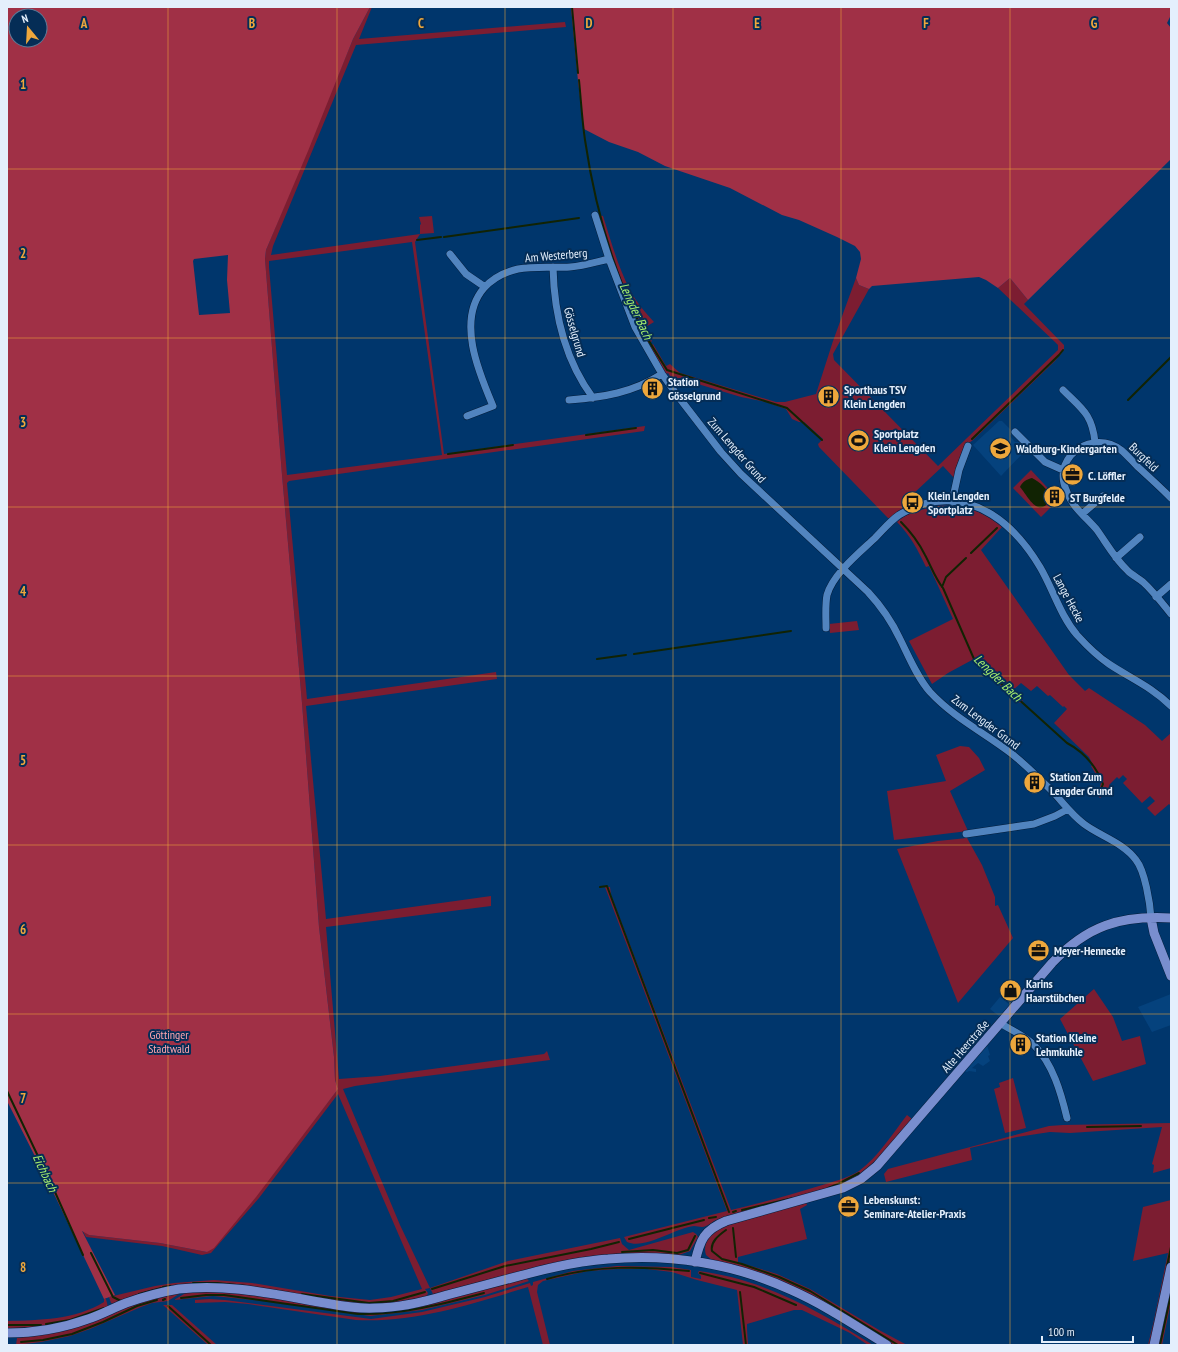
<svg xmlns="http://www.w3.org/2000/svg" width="1178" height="1352" font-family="'PT Sans Narrow',sans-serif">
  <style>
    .built { fill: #05427d }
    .green { fill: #7c1d31; fill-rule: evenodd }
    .forest { fill: #a03046; fill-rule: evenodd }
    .water { fill: #112303 }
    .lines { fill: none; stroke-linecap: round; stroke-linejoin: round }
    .stream { stroke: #112303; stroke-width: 2 }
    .street-casing { stroke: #041e3b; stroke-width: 8 }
    .secondary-casing { stroke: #041e3b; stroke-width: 10 }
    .street { stroke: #5184bf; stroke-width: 7 }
    .secondary { stroke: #798ecf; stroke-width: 9 }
    .grid { fill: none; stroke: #eea73c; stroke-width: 1; stroke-opacity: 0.55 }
    .labels { text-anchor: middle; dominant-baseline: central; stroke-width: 4; stroke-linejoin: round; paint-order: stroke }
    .street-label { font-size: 12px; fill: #e4effc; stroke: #052d56 }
    .poi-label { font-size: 12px; font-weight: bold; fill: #e4effc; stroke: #052d56; text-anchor: start }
    .park-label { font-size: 12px; fill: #fea5ae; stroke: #052d56 }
    .water-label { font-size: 13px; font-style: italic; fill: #a6ef6e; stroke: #052d56 }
    .grid-label { font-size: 13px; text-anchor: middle; font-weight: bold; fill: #eea73c; stroke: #052d56; stroke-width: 4; stroke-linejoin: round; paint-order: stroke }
  </style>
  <rect width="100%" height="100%" fill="#00366c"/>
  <path class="built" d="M999,421H1002L1013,432L1010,436L1015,442H1021L1028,448L1001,476L973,445Z
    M1171,994V1025L1152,1032L1138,1007Z
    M1000,997L1010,1005L1000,1017L990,1009Z
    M987,1045L990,1055L988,1056L990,1061L983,1066L978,1063L972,1068L976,1069V1072L969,1071L967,1072L964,1071Z"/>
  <path class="green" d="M370,7H372L359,39L565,22L566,27L356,45L273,246L271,255L420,234V225L421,224L419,217L432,216L434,233L420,234L415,242L444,454L645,426L644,431L289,481L287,483L307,699L496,672L497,679L306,706L326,919L491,896V906L326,927L339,1079L380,1076L544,1054L547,1051L550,1060L403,1079L355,1086L343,1089L400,1225L430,1288L508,1261L620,1238L622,1244L629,1250L693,1232L696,1234L698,1237L690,1251L679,1255L642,1253L613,1254L584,1258L434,1296L430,1288L425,1289L428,1293L426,1298L386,1304H350L214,1285L115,1305L111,1303L109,1297L155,1286L174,1283L214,1280L252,1283L330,1296L370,1300L391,1297L422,1289L338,1094L259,1198L211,1253L202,1255L162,1246L86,1237L82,1230L89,1235L160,1243L207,1252L296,1143L338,1089L335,1080L334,1057L319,927L302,703L282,475L265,259L266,250L353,39ZM412,242L442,455L287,475L269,267V261Z
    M597,215L603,216C611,241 618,267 630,290C636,302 645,312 654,322L644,328L652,341L648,344L628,303Z
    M856,278L859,285L869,289L833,354L834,360L938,466L1058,350V345L1055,342L998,288L1010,278L1028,300L1024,304L1061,342L1064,345V350L1055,361L973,440L965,446L955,479L943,466L913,494L916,497L914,500L913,498L910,501L911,503L909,507L891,518H888L886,516L819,447L818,444L823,439L804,422H799L792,419L786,409L766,402L741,397L678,378L674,382L668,373L666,374L650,347L653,344L666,366L670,364L680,373L776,402H785L816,394L833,341Z
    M1031,470L1057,498L1054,500L1056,502L1041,517L1013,488Z
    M935,506C962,504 981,510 1002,527L981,550L1069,675L1085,691L1089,688L1145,725L1162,741L1171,733V806L1169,804L1155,816L1147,808L1155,801L1150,796L1142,803L1123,783L1127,779L1123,775L1119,779L1117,777L1109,785L1112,788L1100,798L1098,796L1101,783L1091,766L1093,765L1089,757L1054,723L1067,709L1064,706L1063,707L1050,695L1048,696L1037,686L1031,691L1021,683L1013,690L1023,701L1020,703L972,660L948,673L932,684L909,641L953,619L929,566L926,567C918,550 910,535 897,522C906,514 917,511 928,508L929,510H936Z
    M857,621L859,630L830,633L829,624Z
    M960,746L969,747L979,758L985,770L950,791L968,831L894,840L887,791L946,781L936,755Z
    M967,838L982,865L995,897V906L998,905L1013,938L958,1003L897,849L938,841Z
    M605,887H610L611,895L731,1210C761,1203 790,1195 819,1186C832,1182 848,1178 859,1171C878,1157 893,1133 907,1115L912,1119C892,1143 874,1167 846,1183L729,1216C724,1217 719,1219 714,1221C711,1223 709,1225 706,1226C702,1228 698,1226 694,1226C675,1228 645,1250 627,1242L624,1237L727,1211Z
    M1094,989L1113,1017L1122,1041L1140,1036L1146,1064L1093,1081L1060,1019Z
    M1013,1078L1026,1128L1005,1133L994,1089L1000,1087L999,1083Z
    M1171,1123V1168L1153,1173L1154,1165L1152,1164L1162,1127L1070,1133L1050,1132L1017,1137L970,1148L972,1160L886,1182L884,1174L888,1169L1049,1126L1063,1125Z
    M1171,1200V1255L1152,1345H1148L1154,1320L1168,1253L1133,1261L1143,1207Z
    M806,1202L807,1205L800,1209L807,1239L738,1257V1262L777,1274L810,1289L879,1330L907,1345H892L840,1312L755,1272L737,1266L712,1260L706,1255C702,1243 711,1235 719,1228Z
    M617,1266L671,1267L691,1270V1277L701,1279V1276L698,1273L699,1271C763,1279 819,1311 873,1345H868L850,1333L802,1310H794L747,1324V1329L748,1345H743L737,1290L697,1280L672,1272L647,1269H617L588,1271L543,1281L538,1285L537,1292L550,1345H543L528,1287C472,1304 415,1323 356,1320L248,1304L225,1302L195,1303V1300L209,1299L225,1300L371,1319L422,1312L485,1297L530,1283L531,1286L533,1285V1282L573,1271Z
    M526,1278L529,1281L485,1295L422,1310L370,1316L265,1301L213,1296L174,1300L189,1291L231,1292L374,1312Z
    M1171,1282V1302L1162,1345H1158Z
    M179,1293V1294L168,1301L152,1303L141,1307L90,1329L70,1336L41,1342L16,1345L17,1338L52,1333L140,1302Z
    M104,1299H106L108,1307L66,1323L7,1331V1321C39,1320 75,1320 104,1302Z
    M163,1305H172L217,1345H208Z"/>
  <path class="forest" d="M7,7H370L353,39L308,151L266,250L265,259L282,475L302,703L319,927L334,1057L335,1080L338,1089L256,1197L214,1248L207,1252L160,1243L89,1235L82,1231L115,1295L104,1299L56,1198L7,1101V738L8,732L7,729ZM16,16H40V40H16ZM228,255L227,280L230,313L199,315L193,261L194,259Z
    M571,7H1171V15L1167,23L1171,28V159L1028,300L1010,278L998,288L986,280L979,277L872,286L869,289L859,285L856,278L861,259L860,252L855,246L837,237L799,220L782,215L730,188L665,166L638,152L609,142L584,129L578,81Z"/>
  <path class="water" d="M1032,478C1040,482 1049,490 1051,499C1038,520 1028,496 1020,487C1022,482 1027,479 1032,478Z"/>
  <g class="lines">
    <path class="stream" d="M572,7L578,73
      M579,80C581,100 582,120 585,140C594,201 612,267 639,323C647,339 657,354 667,370L787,408L822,440
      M444,237L579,218
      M417,240L441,237
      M1128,400L1171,357
      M586,435L636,428
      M972,439L1059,355L1063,350
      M448,454L513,445
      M901,522C911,532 919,543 925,555C931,566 935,578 943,588L974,659L1067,743C1084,752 1096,766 1103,784L1099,794
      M971,553L997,528
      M942,587L946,577L966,558
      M634,654L791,631
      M597,659L626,655
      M600,887L607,886L729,1212
      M7,1091L55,1192L83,1255
      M1087,1127L1141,1126
      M828,1188L838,1184L859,1173
      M742,1210L793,1198
      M733,1212L736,1211
      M709,1218L716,1217
      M733,1228L736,1257
      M726,1230C719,1235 710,1242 712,1251L722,1259L742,1264L779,1277L810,1291L898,1345
      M629,1239L704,1220
      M622,1252L653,1250L677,1253L688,1250L695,1236
      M91,1253L113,1297L121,1301
      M1167,1266L1171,1247
      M700,1273L754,1287L796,1305
      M547,1279C595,1265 640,1266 689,1271
      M193,1283H217L246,1286
      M163,1287L170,1286
      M432,1289L505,1266L591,1249L619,1242
      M740,1292L746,1345
      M139,1294L161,1288
      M302,1294L369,1303L393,1301L425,1292
      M181,1298L206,1295H224L358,1314C401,1315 443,1304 484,1293
      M163,1300L165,1299
      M168,1306L211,1345
      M46,1324L70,1320L104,1308
      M7,1325H41
      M21,1342L43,1340L72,1334L103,1322L137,1306L157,1300
      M1160,1345L1171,1294"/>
    <defs>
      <path id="street" d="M595,215L609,259L635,327L662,374L677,395L721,452L741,474L868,592C881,606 892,622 900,639C909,657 917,677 930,692C954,718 985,733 1012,754C1027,766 1041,780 1054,793C1064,804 1072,815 1084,824C1100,836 1124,843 1136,860C1145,871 1150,903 1151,918
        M450,254L466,274L485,287
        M553,267C554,314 565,360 593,398
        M1063,390C1082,409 1092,414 1095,442
        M569,400C604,397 632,393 662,374
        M467,416L493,406C479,373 456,320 484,288C493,278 505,272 518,269C535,266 552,268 570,267C583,266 596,262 609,259
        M1015,432L1045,462L1063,470
        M1171,498C1160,487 1149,477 1138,467C1132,461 1127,455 1121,450C1105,438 1084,441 1071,455C1062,466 1061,479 1067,492C1072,507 1087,518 1097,530C1107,544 1115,559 1128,571C1132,575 1138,578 1143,582C1153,591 1162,603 1171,614
        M952,502L959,470L968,446
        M1082,514L1103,496
        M1116,558L1140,537
        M1156,597L1171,584
        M826,628C826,617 825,606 827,595C833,574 859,553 875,538C883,530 890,521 899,515C907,510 915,507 924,504C975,490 1015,525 1040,567C1053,589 1060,615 1077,635C1087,646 1097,656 1109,664C1130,678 1152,687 1171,706
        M966,834L1034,824L1055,816L1068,809
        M1000,1023C1011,1030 1025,1036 1034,1045C1053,1064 1061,1093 1067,1118"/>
      <path id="secondary" d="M1151,918L1154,933L1171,976
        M695,1262C700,1240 704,1230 726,1221L843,1188L861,1179L877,1166L1052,963C1087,926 1120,915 1171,918
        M7,1333C34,1333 63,1328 88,1319C101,1315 113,1308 126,1303C143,1297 161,1292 179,1289C228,1283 277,1295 325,1303C341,1306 358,1309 375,1308C399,1308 424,1302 447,1295C474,1288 500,1281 527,1274C553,1267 581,1261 608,1259C670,1253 735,1264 791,1290C825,1305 856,1326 887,1345
        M1154,1345L1171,1267"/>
    </defs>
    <use href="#street" class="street-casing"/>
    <use href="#secondary" class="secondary-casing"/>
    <use href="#street" class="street"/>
    <use href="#secondary" class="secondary"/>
  </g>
  <path class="grid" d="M168,7V1345M337,7V1345M505,7V1345M673,7V1345M841,7V1345M1010,7V1345M7,169H1171M7,338H1171M7,507H1171M7,676H1171M7,845H1171M7,1014H1171M7,1183H1171"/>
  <defs>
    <symbol id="building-disc" viewBox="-11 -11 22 22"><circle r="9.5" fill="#eea73c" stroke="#052d56"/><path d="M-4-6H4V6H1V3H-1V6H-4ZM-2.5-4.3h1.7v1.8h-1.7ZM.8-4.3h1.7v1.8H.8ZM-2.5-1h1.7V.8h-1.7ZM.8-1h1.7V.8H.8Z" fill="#111"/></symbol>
    <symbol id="stadium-disc" viewBox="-11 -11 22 22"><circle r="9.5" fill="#eea73c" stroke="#052d56"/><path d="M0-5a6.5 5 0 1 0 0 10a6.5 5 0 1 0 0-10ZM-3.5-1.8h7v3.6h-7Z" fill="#111"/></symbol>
    <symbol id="school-disc" viewBox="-11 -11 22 22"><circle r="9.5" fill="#eea73c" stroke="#052d56"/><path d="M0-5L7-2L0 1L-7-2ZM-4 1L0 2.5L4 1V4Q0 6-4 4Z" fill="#111"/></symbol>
    <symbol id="office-disc" viewBox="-11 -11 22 22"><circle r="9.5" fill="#eea73c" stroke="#052d56"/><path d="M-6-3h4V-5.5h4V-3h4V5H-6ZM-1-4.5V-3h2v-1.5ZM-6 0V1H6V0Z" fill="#111"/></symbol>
    <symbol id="bus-disc" viewBox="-11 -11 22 22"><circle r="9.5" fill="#eea73c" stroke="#052d56"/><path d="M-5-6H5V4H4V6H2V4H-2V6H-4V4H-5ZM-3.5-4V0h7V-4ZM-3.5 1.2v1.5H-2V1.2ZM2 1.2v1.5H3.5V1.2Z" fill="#111"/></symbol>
    <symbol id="shop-disc" viewBox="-11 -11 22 22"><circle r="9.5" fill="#eea73c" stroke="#052d56"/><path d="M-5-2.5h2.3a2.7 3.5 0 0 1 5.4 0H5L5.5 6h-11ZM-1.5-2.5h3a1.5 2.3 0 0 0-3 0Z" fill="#111"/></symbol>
  </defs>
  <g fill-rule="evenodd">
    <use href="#building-disc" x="640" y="376" width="25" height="25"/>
    <use href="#building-disc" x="816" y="384" width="25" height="25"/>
    <use href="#stadium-disc" x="846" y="428" width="25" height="25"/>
    <use href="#school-disc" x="988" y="436" width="25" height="25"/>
    <use href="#office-disc" x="1060" y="462" width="25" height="25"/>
    <use href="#building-disc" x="1042" y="484" width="25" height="25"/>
    <use href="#bus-disc" x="900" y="490" width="25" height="25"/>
    <use href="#building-disc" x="1022" y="770" width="25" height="25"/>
    <use href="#office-disc" x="1026" y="938" width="25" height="25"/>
    <use href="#shop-disc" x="998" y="978" width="25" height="25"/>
    <use href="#building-disc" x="1008" y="1032" width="25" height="25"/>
    <use href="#office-disc" x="836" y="1194" width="25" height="25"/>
  </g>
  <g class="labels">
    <g class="street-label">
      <text transform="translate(556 255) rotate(-5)">Am Westerberg</text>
      <text transform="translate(575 332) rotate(74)">Gösselgrund</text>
      <text transform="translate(737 450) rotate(49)">Zum Lengder Grund</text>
      <text transform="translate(1144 457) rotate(44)">Burgfeld</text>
      <text transform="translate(1069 598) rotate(62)">Lange Hecke</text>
      <text transform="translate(986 722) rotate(37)">Zum Lengder Grund</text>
      <text transform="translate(965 1046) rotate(-49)">Alte Heerstraße</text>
    </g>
    <g class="poi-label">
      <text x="668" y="381">Station<tspan x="668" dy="14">Gösselgrund</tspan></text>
      <text x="844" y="389">Sporthaus TSV<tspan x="844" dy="14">Klein Lengden</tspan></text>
      <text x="874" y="433">Sportplatz<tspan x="874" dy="14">Klein Lengden</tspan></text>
      <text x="1016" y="448">Waldburg-Kindergarten</text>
      <text x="1088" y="475">C. Löffler</text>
      <text x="928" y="495">Klein Lengden<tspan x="928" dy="14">Sportplatz</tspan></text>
      <text x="1070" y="497">ST Burgfelde</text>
      <text x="1050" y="776">Station Zum<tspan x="1050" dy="14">Lengder Grund</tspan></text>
      <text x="1054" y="950">Meyer-Hennecke</text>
      <text x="1026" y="983">Karins<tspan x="1026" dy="14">Haarstübchen</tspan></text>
      <text x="1036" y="1037">Station Kleine<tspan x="1036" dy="14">Lehmkuhle</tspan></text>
      <text x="864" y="1199">Lebenskunst:<tspan x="864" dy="14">Seminare-Atelier-Praxis</tspan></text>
    </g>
    <g class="park-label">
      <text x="169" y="1034">Göttinger<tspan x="169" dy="14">Stadtwald</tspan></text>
    </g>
    <g class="water-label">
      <text transform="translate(636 311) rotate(65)">Lengder Bach</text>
      <text transform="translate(998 678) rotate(44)">Lengder Bach</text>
      <text transform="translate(45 1173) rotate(65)">Eichbach</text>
    </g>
  </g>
  <g class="grid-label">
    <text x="84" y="28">A</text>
    <text x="252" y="28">B</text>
    <text x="421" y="28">C</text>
    <text x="589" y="28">D</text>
    <text x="757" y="28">E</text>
    <text x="926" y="28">F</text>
    <text x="1094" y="28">G</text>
    <text x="23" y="89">1</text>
    <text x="23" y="258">2</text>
    <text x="23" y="427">3</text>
    <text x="23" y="596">4</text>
    <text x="23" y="765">5</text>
    <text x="23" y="934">6</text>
    <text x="23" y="1103">7</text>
    <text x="23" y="1272">8</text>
  </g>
  <rect width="1178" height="1352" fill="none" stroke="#e4effc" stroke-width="16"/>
  <g transform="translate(28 28) rotate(342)"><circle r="19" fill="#052d56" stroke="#5e7b98"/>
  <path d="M0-3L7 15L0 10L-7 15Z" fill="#eea73c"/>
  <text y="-6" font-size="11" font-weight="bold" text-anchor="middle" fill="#e4effc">N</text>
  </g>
  <path d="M1042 1336v6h91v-6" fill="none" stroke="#e4effc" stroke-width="2"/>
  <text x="1048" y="1336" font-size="12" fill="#e4effc" stroke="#052d56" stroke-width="3" paint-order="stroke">100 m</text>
</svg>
